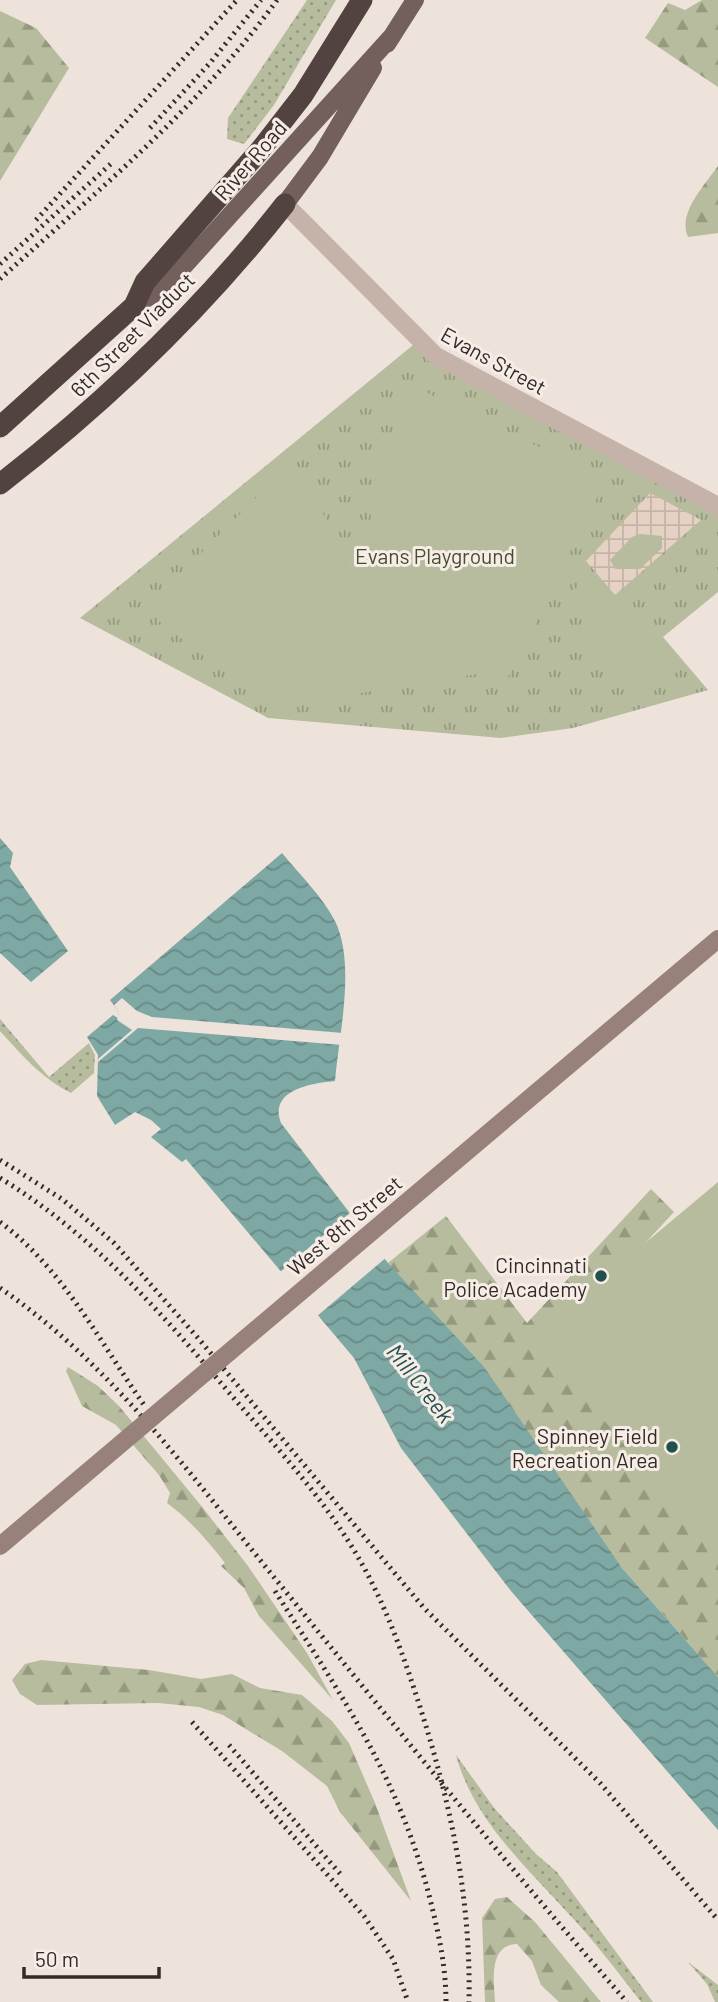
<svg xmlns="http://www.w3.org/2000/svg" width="718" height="2002" font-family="Barlow,sans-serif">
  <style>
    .grass { fill: url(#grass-dots) }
    .forest { fill: url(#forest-firs) }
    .park { fill: url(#park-tufts) }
    .pitch { fill: #b6bc9d }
    .plaza { fill: url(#plaza-grid); fill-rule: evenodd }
    .water { fill: url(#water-waves) }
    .pier { fill: #eee3db }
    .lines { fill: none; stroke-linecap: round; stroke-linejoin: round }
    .tertiary { stroke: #c5b2a9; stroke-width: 18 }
    .primary { stroke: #735f5b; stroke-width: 18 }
    .motorway { stroke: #534340; stroke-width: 21 }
    .rail { stroke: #332a28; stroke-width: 5; stroke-dasharray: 2 5; stroke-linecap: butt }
    .secondary-bridge { stroke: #98817a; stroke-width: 18 }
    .poi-dot { fill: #22504c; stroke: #f7ede7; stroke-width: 2.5 }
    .labels { text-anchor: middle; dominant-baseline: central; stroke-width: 6; stroke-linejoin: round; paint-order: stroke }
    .street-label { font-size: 21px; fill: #332a28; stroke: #f7ede7 }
    .park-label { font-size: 21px; fill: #474e2e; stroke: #f7ede7 }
    .poi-label { font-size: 21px; fill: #332a28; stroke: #f7ede7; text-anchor: end }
    .water-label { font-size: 23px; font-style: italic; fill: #22504c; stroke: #f7ede7 }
  </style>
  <defs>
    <pattern id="grass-dots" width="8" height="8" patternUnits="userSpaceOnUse" patternTransform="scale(1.75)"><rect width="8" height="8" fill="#b6bc9d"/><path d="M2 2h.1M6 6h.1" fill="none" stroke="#959980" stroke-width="1.8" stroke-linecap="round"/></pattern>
    <pattern id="forest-firs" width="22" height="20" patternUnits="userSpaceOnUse" patternTransform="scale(1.75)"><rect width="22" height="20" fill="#b6bc9d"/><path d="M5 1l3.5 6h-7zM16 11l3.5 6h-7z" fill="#959980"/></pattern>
    <pattern id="park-tufts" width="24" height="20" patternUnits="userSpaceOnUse" patternTransform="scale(1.75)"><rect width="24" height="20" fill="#b6bc9d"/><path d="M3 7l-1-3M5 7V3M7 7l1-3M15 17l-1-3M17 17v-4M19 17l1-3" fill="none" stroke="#959980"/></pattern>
    <pattern id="plaza-grid" width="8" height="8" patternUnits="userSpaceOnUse" patternTransform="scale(1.75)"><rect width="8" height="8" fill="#e5d2c4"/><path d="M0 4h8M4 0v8" fill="none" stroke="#c5b4a8"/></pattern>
    <pattern id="water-waves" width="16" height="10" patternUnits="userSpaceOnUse" patternTransform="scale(1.75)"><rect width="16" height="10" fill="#7ea8a4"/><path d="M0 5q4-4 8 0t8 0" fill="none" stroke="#688986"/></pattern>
  </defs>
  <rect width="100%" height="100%" fill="#eee3db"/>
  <path class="grass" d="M307,0H336L274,105L244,144L227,139L228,118Z
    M0,1019L49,1077L89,1043L95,1055L94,1073L71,1093C41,1078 22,1055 0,1031Z
    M456,1755L495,1809L536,1854L557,1872L653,2002H641C617,1971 593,1939 566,1911C523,1864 473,1818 456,1755Z
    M688,1962L718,1985V2002H715L707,1984Z"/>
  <path class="forest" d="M702,0H718V87L645,38L668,3L685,10Z
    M0,11L36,28L69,68L0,181Z
    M718,166V233L688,237C677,213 705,185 718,166Z
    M651,1189L674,1212L561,1334L718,1510V1677L622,1568L388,1263L446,1216L527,1323Z
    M68,1367L98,1386L119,1406L203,1508L248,1566L307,1653L333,1700L259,1616L244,1588L221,1566L225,1563C207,1540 190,1520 167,1503L170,1493L159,1475L116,1425L82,1406L66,1371Z
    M41,1660L149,1670L201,1679L232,1674L260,1688L302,1695L332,1721L349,1743L375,1803L411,1901L340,1812L327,1786L282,1751L223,1715L199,1707L158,1703L37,1705L20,1694L12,1680L25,1664Z
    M507,1897L535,1922L601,2002H559L541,1985L532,1961L517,1944C488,1945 494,1982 495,2002H485L482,1918L495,1899Z"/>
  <path class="park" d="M418,341L718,506V592L663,637L708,690L573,728L501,738L268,718L80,618Z"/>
  <path class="pitch" d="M411,385L597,475L600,492L507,679L476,667L477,674L281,706L276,710L270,708L159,621L155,599L286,468C313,498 338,526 345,566L376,561L368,539L376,475Z
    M640,534L662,536V548L640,569H615L610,560L632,537Z
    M594,571L679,670L641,702L577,627L584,622L564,599Z
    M718,1182V1558L534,1336Z"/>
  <path class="plaza" d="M650,493L701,520L615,595L586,561ZM640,534L662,536V548L640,569H615L610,560L632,537Z"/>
  <path class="water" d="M0,838L13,853L10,867L68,951L31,982L0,953Z
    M282,853C300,875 322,896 335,921C356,964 339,1034 335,1081C312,1083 268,1090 281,1123L388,1263L484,1367L622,1568L718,1677V1830L511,1591L401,1448L354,1358L186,1159L182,1162L151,1137L161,1129L151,1120L135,1112L115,1125L97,1096L98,1055L87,1037L113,1015L118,1018L119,1012L110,1000Z"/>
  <path class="pier" d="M122,998L137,1011L152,1017L343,1033L342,1045L138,1028L98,1062V1059L132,1030L117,1020L119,1012L114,1005Z
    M352,1211L388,1256L316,1317L279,1273Z"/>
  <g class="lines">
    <path class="tertiary" d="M285,204L436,356L718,506"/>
    <path class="primary" d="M387,44L415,0
      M285,204L320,157L373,68
      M134,306L160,290L175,276L393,35"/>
    <path class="motorway" d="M0,427L134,306L145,282L261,149L303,95L362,0
      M0,484C106,402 202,310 285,204"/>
    <path class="rail" d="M150,128L210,63L261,0
      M36,220L237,0
      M0,264L114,161
      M0,279C97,191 200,107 277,0
      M0,1160L62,1199L114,1243L198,1338L424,1608L600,1783L718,1920
      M0,1178C87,1231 155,1305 220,1382C265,1435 315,1487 352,1547C383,1597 402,1651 420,1707C451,1804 471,1899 469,2002
      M0,1222C63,1269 100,1342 144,1405
      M0,1288C115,1367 194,1480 282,1587C395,1726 508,1867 627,2002
      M275,1591C342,1697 400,1778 431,1903C439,1935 446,1968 446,2002
      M192,1722L364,1916L393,1959L408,2002
      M229,1745L342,1876"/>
    <path class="secondary-bridge" d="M0,1546L718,939"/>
  </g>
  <g class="poi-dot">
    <circle cx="601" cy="1276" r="7"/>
    <circle cx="672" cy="1447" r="7"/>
  </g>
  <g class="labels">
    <g class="street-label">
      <text transform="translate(250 160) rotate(-49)">River Road</text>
      <text transform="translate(132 334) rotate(-45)">6th Street Viaduct</text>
      <text transform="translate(494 360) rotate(29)">Evans Street</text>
      <text transform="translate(344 1225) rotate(-40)">West 8th Street</text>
    </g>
    <g class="park-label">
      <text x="435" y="555">Evans Playground</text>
    </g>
    <g class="poi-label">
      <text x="587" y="1264">Cincinnati<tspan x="587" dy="24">Police Academy</tspan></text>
      <text x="658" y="1435">Spinney Field<tspan x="658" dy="24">Recreation Area</tspan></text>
    </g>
    <g class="water-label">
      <text transform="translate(421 1383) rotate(52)">Mill Creek</text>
    </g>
  </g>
  <path d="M24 1967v10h135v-10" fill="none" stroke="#332a28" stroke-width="3.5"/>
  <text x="35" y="1967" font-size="21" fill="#332a28" stroke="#f7ede7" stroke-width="5" paint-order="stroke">50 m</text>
</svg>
